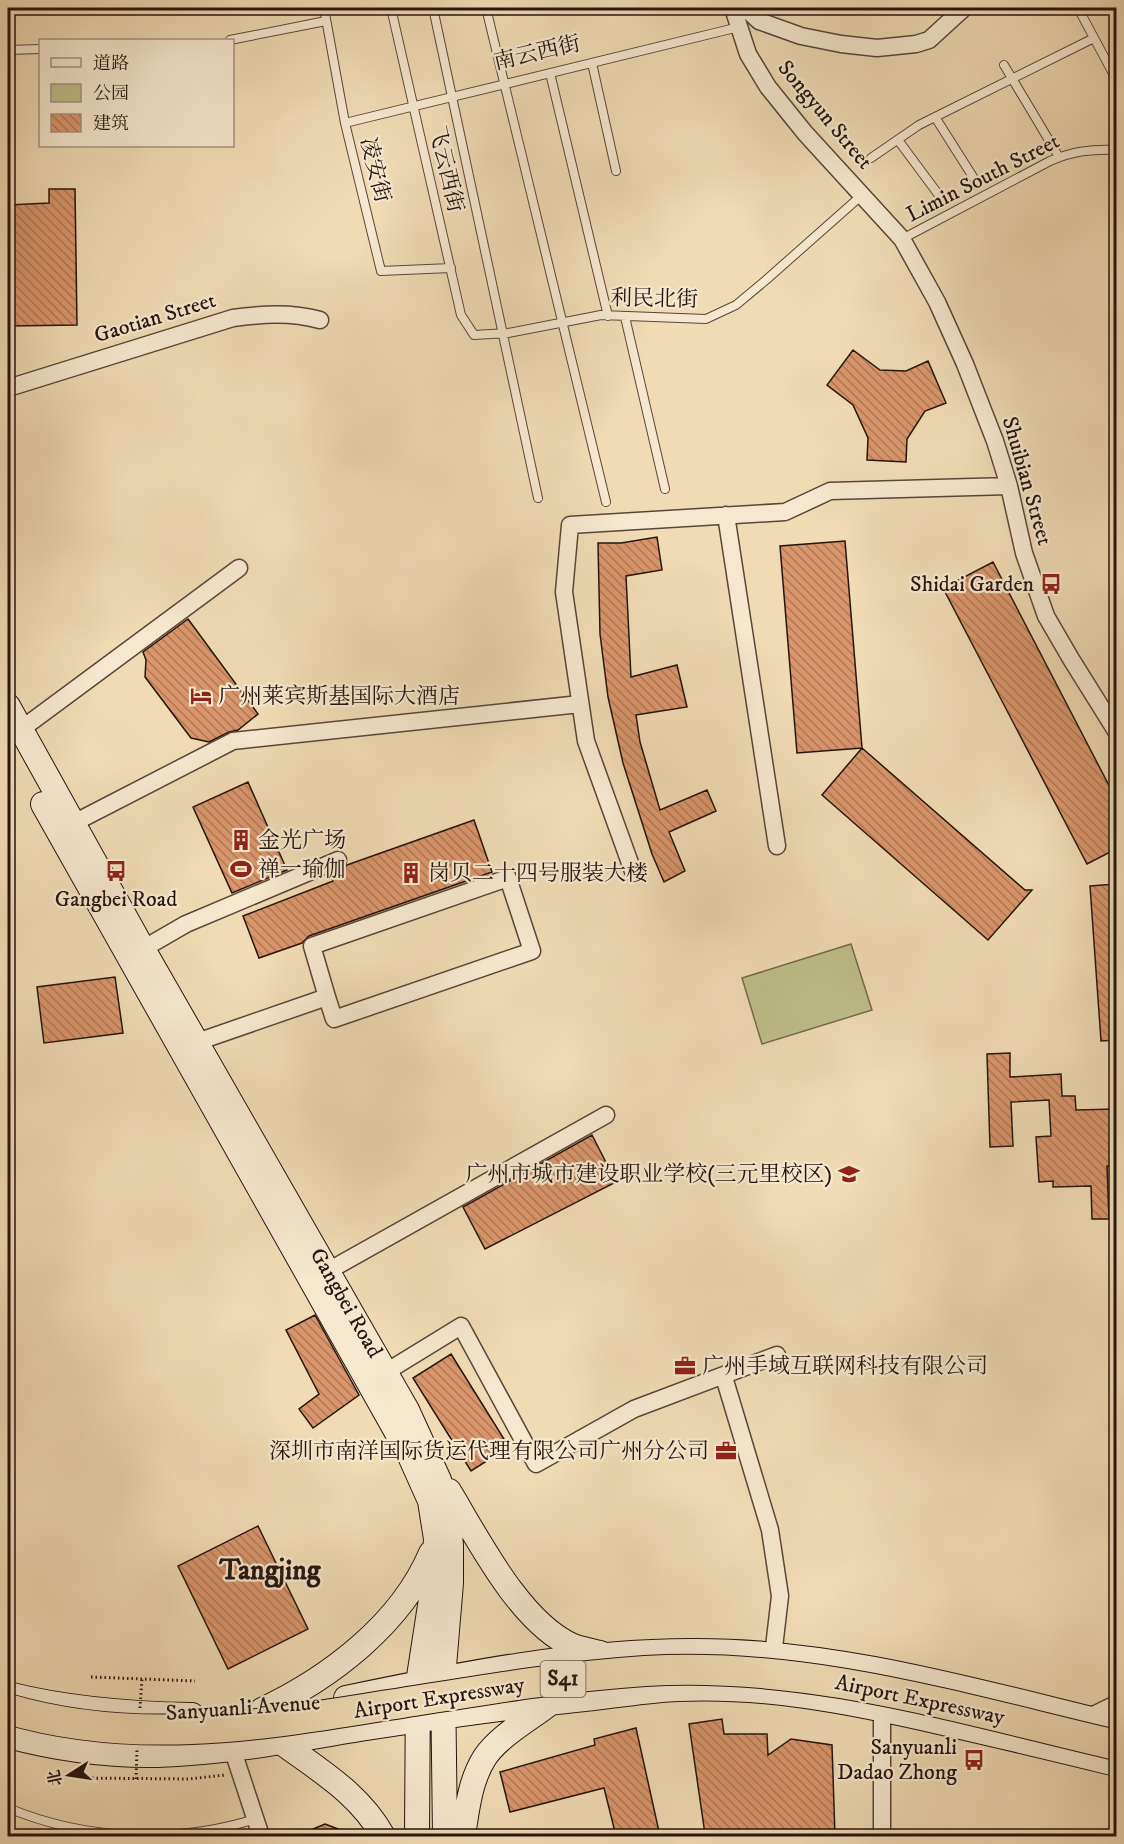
<svg xmlns="http://www.w3.org/2000/svg" width="1124" height="1844" font-family="'IM FELL DW Pica','Noto Serif SC',serif">
  <style>
    .park { fill: #bebf8a; stroke: #726a4c; stroke-width: 1.5 }
    .building { fill: url(#building-back-hatch); stroke: #25140e; stroke-width: 1.5 }
    .lines { fill: none; stroke-linecap: round; stroke-linejoin: round }
    .lane-casing { stroke: #584638; stroke-width: 10 }
    .street-casing { stroke: #584638; stroke-width: 19 }
    .secondary-casing { stroke: #25140e; stroke-width: 26 }
    .path { stroke: #25140e; stroke-width: 3; stroke-dasharray: 1.5 3; stroke-linecap: butt }
    .lane { stroke: #f5e8ce; stroke-width: 8 }
    .street { stroke: #f5e8ce; stroke-width: 16 }
    .secondary { stroke: #f5e8ce; stroke-width: 24 }
    .highway-bridge-casing { stroke: #25140e; stroke-width: 32; stroke-linecap: butt }
    .path-bridge { stroke: #25140e; stroke-width: 3; stroke-dasharray: 1.5 3; stroke-linecap: butt }
    .highway-bridge { stroke: #f0dbb4; stroke-width: 30 }
    .labels { text-anchor: middle; dominant-baseline: central; stroke-width: 4.5; stroke-linejoin: round; paint-order: stroke }
    .shield { fill: #f5e8ce; stroke: #635448; stroke-width: 1.5 }
    .shield-label { font-size: 21px; font-weight: bold; fill: #25140e }
    .street-label { font-size: 22px; fill: #25140e; stroke: #f5e8ce }
    .poi-label { font-size: 22px; fill: #25140e; stroke: #f5e8ce; text-anchor: start }
    .district-label { font-size: 28px; font-weight: bold; fill: #25140e; stroke: #f5e8ce }
  </style>
  <defs>
    <pattern id="building-back-hatch" width="6" height="6" patternUnits="userSpaceOnUse" patternTransform="scale(1.5)"><rect width="6" height="6" fill="#d9956c"/><path d="M-1 5l2 2M0 0l6 6M5-1l2 2" fill="none" stroke="#b07857"/></pattern>
  </defs>
  <rect width="100%" height="100%" fill="#f0dbb4"/>
  <filter id="stains"><feTurbulence type="fractalNoise" baseFrequency=".00333" numOctaves="4"/><feColorMatrix values="0 0 0 0 .2 0 0 0 0 .09 0 0 0 0 .02 0 0 0 .5 -.17"/></filter>
  <radialGradient id="worn" r=".72"><stop offset=".6" stop-color="#630" stop-opacity="0"/><stop offset="1" stop-color="#630" stop-opacity=".3"/></radialGradient>
  <path class="park" d="M851,944L872,1010L762,1044L742,978Z"/>
  <path class="building" d="M49,189H75L77,325L8,326V205L49,203Z
    M853,350L880,370L906,371L928,361L946,403L925,411L907,439L906,462L867,460L868,438L853,405L827,385Z
    M657,537L662,570L626,576L631,677L677,665L687,707L636,715L640,742L660,810L707,790L716,811L669,832L685,871L664,882L652,854L623,763L608,697L600,634L598,543H621Z
    M845,541L862,748L797,753L780,546Z
    M993,562L1116,799V849L1087,864L943,588Z
    M188,619L258,714L238,730L229,732L209,742L191,738L145,677L146,660L143,652Z
    M862,748L1025,890H1032L988,940L822,795Z
    M248,782L287,870L232,893L193,807Z
    M474,820L492,872L309,936L302,943L259,958L243,916L333,881L330,875L343,869L347,865Z
    M1116,884V1040L1101,1041L1090,886Z
    M115,977L123,1033L44,1043L37,987Z
    M1010,1053V1077L1061,1074L1062,1096H1075L1076,1110L1116,1109V1155L1112,1156V1166H1107L1109,1219H1092L1091,1186L1053,1187V1181L1039,1182L1036,1137L1051,1136L1049,1100L1011,1102L1013,1146L990,1147L987,1054Z
    M592,1135L616,1182L485,1249L463,1207Z
    M315,1315L359,1395L313,1428L299,1409L319,1394L286,1330Z
    M451,1354L509,1447L471,1471L413,1378Z
    M258,1526L308,1629L228,1669L178,1566Z
    M722,1719L724,1734H767L768,1755L791,1739L832,1745L835,1836H740V1829L705,1834L689,1724Z
    M636,1728L660,1836H616L604,1788L510,1812L500,1772L595,1745L594,1739Z
    M325,1824L354,1835V1836H296Z"/>
  <g class="lines">
    <defs>
      <path id="lane" d="M324,8L345,123L381,271L451,268
        M391,8L461,315L474,335L508,333L601,315L706,319L736,305L766,280L862,195
        M433,8L538,498
        M486,8L606,502
        M1078,8L1116,79
        M230,40L326,21
        M8,50L40,49
        M592,63L616,171
        M1004,65L1059,157
        M550,73L608,316
        M935,117L973,177
        M345,123L739,27
        M898,140L944,202
        M871,158L919,125L1094,38
        M902,239L1050,161C1073,151 1092,149 1116,150
        M625,317L665,489
        M8,1808C85,1840 175,1844 255,1819"/>
      <path id="street" d="M733,8L748,54L768,87L805,133L902,239L937,302L965,364L995,441L1009,486L1024,553L1046,616L1071,659L1116,731
        M745,8L759,21L801,36L841,44L877,48L916,44L929,40L964,8
        M8,388L233,318C263,314 291,312 320,320
        M726,515L777,846
        M8,739L239,568
        M64,828L233,741L580,704
        M634,874L586,741L564,592L570,525L785,512L830,491L1009,486
        M134,954L186,924L338,860
        M197,1042L327,997L312,946L508,878L532,951L334,1019L327,997
        M328,1271L606,1115
        M386,1372L461,1326L536,1464L634,1409L777,1355
        M724,1377L770,1530L780,1596L773,1656
        M882,1709V1836
        M1087,1718L1116,1704
        M232,1748L261,1836"/>
      <path id="secondary" d="M8,706L143,949L407,1410L439,1480L448,1515L451,1545V1583L443,1678L445,1836
        M43,804L409,1454L430,1501L436,1539L433,1586L418,1683L417,1836
        M449,1491C478,1539 520,1623 573,1646C581,1649 591,1651 600,1653
        M8,1694C67,1709 131,1714 192,1715
        M346,1698C460,1674 576,1651 692,1651C836,1650 978,1692 1116,1725
        M262,1710C330,1678 401,1624 431,1553
        M8,1736C57,1749 107,1756 158,1755C225,1753 293,1740 360,1729C438,1717 516,1706 594,1698C622,1695 650,1690 679,1689C766,1685 851,1702 935,1721C996,1735 1056,1749 1116,1764
        M281,1742C320,1771 359,1793 383,1836
        M463,1836C467,1810 470,1780 485,1757C499,1736 530,1719 549,1704"/>
    </defs>
    <use href="#lane" class="lane-casing"/>
    <use href="#street" class="street-casing"/>
    <use href="#secondary" class="secondary-casing"/>
    <path class="path" d="M91,1677L195,1681
      M83,1778L189,1779L225,1775"/>
    <use href="#lane" class="lane"/>
    <use href="#street" class="street"/>
    <use href="#secondary" class="secondary"/>
    <defs>
      <path id="highway-bridge" d="M8,1709C130,1745 254,1727 376,1707C466,1693 555,1677 645,1671C807,1661 961,1709 1116,1745"/>
    </defs>
    <use href="#highway-bridge" class="highway-bridge-casing"/>
    <path class="path-bridge" d="M140,1708L142,1679
      M136,1779L137,1750"/>
    <use href="#highway-bridge" class="highway-bridge"/>
  </g>
  <defs>
    <symbol id="bus-bare" viewBox="-9 -9 18 18"><path d="M-5-6H5V4H4V6H2V4H-2V6H-4V4H-5ZM-3.5-4V0h7V-4ZM-3.5 1.2v1.5H-2V1.2ZM2 1.2v1.5H3.5V1.2Z" fill="#8f2418" stroke="#f5e8ce" stroke-width="2.5" paint-order="stroke"/></symbol>
    <symbol id="hotel-bare" viewBox="-9 -9 18 18"><path d="M-6-4.5h1.5V1H6V5H4.5V3h-9V5H-6ZM-4 0a1.8 1.8 0 1 1 3.6 0ZM.5 0V-2.5h3Q6-2.5 6 0Z" fill="#8f2418" stroke="#f5e8ce" stroke-width="2.5" paint-order="stroke"/></symbol>
    <symbol id="building-bare" viewBox="-9 -9 18 18"><path d="M-4-6H4V6H1V3H-1V6H-4ZM-2.5-4.3h1.7v1.8h-1.7ZM.8-4.3h1.7v1.8H.8ZM-2.5-1h1.7V.8h-1.7ZM.8-1h1.7V.8H.8Z" fill="#8f2418" stroke="#f5e8ce" stroke-width="2.5" paint-order="stroke"/></symbol>
    <symbol id="stadium-bare" viewBox="-9 -9 18 18"><path d="M0-5a6.5 5 0 1 0 0 10a6.5 5 0 1 0 0-10ZM-3.5-1.8h7v3.6h-7Z" fill="#8f2418" stroke="#f5e8ce" stroke-width="2.5" paint-order="stroke"/></symbol>
    <symbol id="school-bare" viewBox="-9 -9 18 18"><path d="M0-5L7-2L0 1L-7-2ZM-4 1L0 2.5L4 1V4Q0 6-4 4Z" fill="#8f2418" stroke="#f5e8ce" stroke-width="2.5" paint-order="stroke"/></symbol>
    <symbol id="office-bare" viewBox="-9 -9 18 18"><path d="M-6-3h4V-5.5h4V-3h4V5H-6ZM-1-4.5V-3h2v-1.5ZM-6 0V1H6V0Z" fill="#8f2418" stroke="#f5e8ce" stroke-width="2.5" paint-order="stroke"/></symbol>
  </defs>
  <g fill-rule="evenodd">
    <use href="#bus-bare" x="1036" y="569" width="30" height="30"/>
    <use href="#hotel-bare" x="186" y="681" width="30" height="30"/>
    <use href="#building-bare" x="226" y="825" width="30" height="30"/>
    <use href="#stadium-bare" x="226" y="854" width="30" height="30"/>
    <use href="#bus-bare" x="101" y="856" width="30" height="30"/>
    <use href="#building-bare" x="396" y="858" width="30" height="30"/>
    <use href="#school-bare" x="834" y="1159" width="30" height="30"/>
    <use href="#office-bare" x="670" y="1351" width="30" height="30"/>
    <use href="#office-bare" x="711" y="1436" width="30" height="30"/>
    <use href="#bus-bare" x="959" y="1745" width="30" height="30"/>
  </g>
  <g class="labels">
    <rect class="shield" x="540.5" y="1661" width="45" height="36" rx="4.5"/>
    <g class="shield-label">
      <text x="563" y="1679">S41</text>
    </g>
    <g class="street-label">
      <text transform="translate(537 53) rotate(-13)">南云西街</text>
      <text transform="translate(825 115) rotate(50)">Songyun Street</text>
      <text transform="translate(446 169) rotate(77)">飞云西街</text>
      <text transform="translate(375 170) rotate(76)">凌安街</text>
      <text transform="translate(983 178) rotate(-27)">Limin South Street</text>
      <text transform="translate(654 299) rotate(1)">利民北街</text>
      <text transform="translate(155 318) rotate(-17)">Gaotian Street</text>
      <text transform="translate(1027 481) rotate(74)">Shuibian Street</text>
      <text transform="translate(346 1303) rotate(60)">Gangbei Road</text>
      <text transform="translate(439 1698) rotate(-9)">Airport Expressway</text>
      <text transform="translate(920 1700) rotate(12)">Airport Expressway</text>
      <text transform="translate(243 1708) rotate(-4)">Sanyuanli Avenue</text>
    </g>
    <g class="poi-label">
      <text x="1034" y="584" text-anchor="end">Shidai Garden</text>
      <text x="218" y="696">广州莱宾斯基国际大酒店</text>
      <text x="258" y="840">金光广场</text>
      <text x="258" y="869">禅一瑜伽</text>
      <text x="428" y="873">岗贝二十四号服装大楼</text>
      <text x="116" y="899" text-anchor="middle">Gangbei Road</text>
      <text x="832" y="1174" text-anchor="end">广州市城市建设职业学校(三元里校区)</text>
      <text x="702" y="1366">广州手域互联网科技有限公司</text>
      <text x="709" y="1451" text-anchor="end">深圳市南洋国际货运代理有限公司广州分公司</text>
      <text x="957" y="1747" text-anchor="end">Sanyuanli<tspan x="957" dy="25">Dadao Zhong</tspan></text>
    </g>
    <g class="district-label">
      <text x="270" y="1570">Tangjing</text>
    </g>
  </g>
  <rect width="1124" height="1844" fill="none" stroke="#f0dbb4" stroke-width="30"/>
  <rect x="9" y="9" width="1106" height="1826" fill="none" stroke="#25140e" stroke-width="3"/>
  <rect x="15" y="15" width="1094" height="1814" fill="none" stroke="#25140e" stroke-width="1.5"/>
  <rect x="39" y="39" width="195" height="108" fill="#f5e8ce" stroke="#a29381" stroke-width="1.5"/>
  <rect x="51" y="58" width="30" height="9" fill="#f5e8ce" stroke="#a29381" stroke-width="1.5"/>
  <text x="93" y="69" font-size="18" fill="#25140e">道路</text>
  <rect x="51" y="84" width="30" height="18" fill="#bebf8a" stroke="#a29381" stroke-width="1.5"/>
  <text x="93" y="99" font-size="18" fill="#25140e">公园</text>
  <rect x="51" y="114" width="30" height="18" fill="url(#building-back-hatch)" stroke="#a29381" stroke-width="1.5"/>
  <text x="93" y="129" font-size="18" fill="#25140e">建筑</text>
  <g transform="translate(69 1775) rotate(258)" stroke="#f5e8ce" stroke-width="4.5" paint-order="stroke">
  <path d="M0-4.5L10 22L0 15L-10 22Z" fill="#25140e"/>
  <text y="-9" font-size="16" font-weight="bold" text-anchor="middle" fill="#25140e">北</text>
  </g>
  <rect width="100%" height="100%" filter="url(#stains)"/>
  <rect width="100%" height="100%" fill="url(#worn)"/>
</svg>
